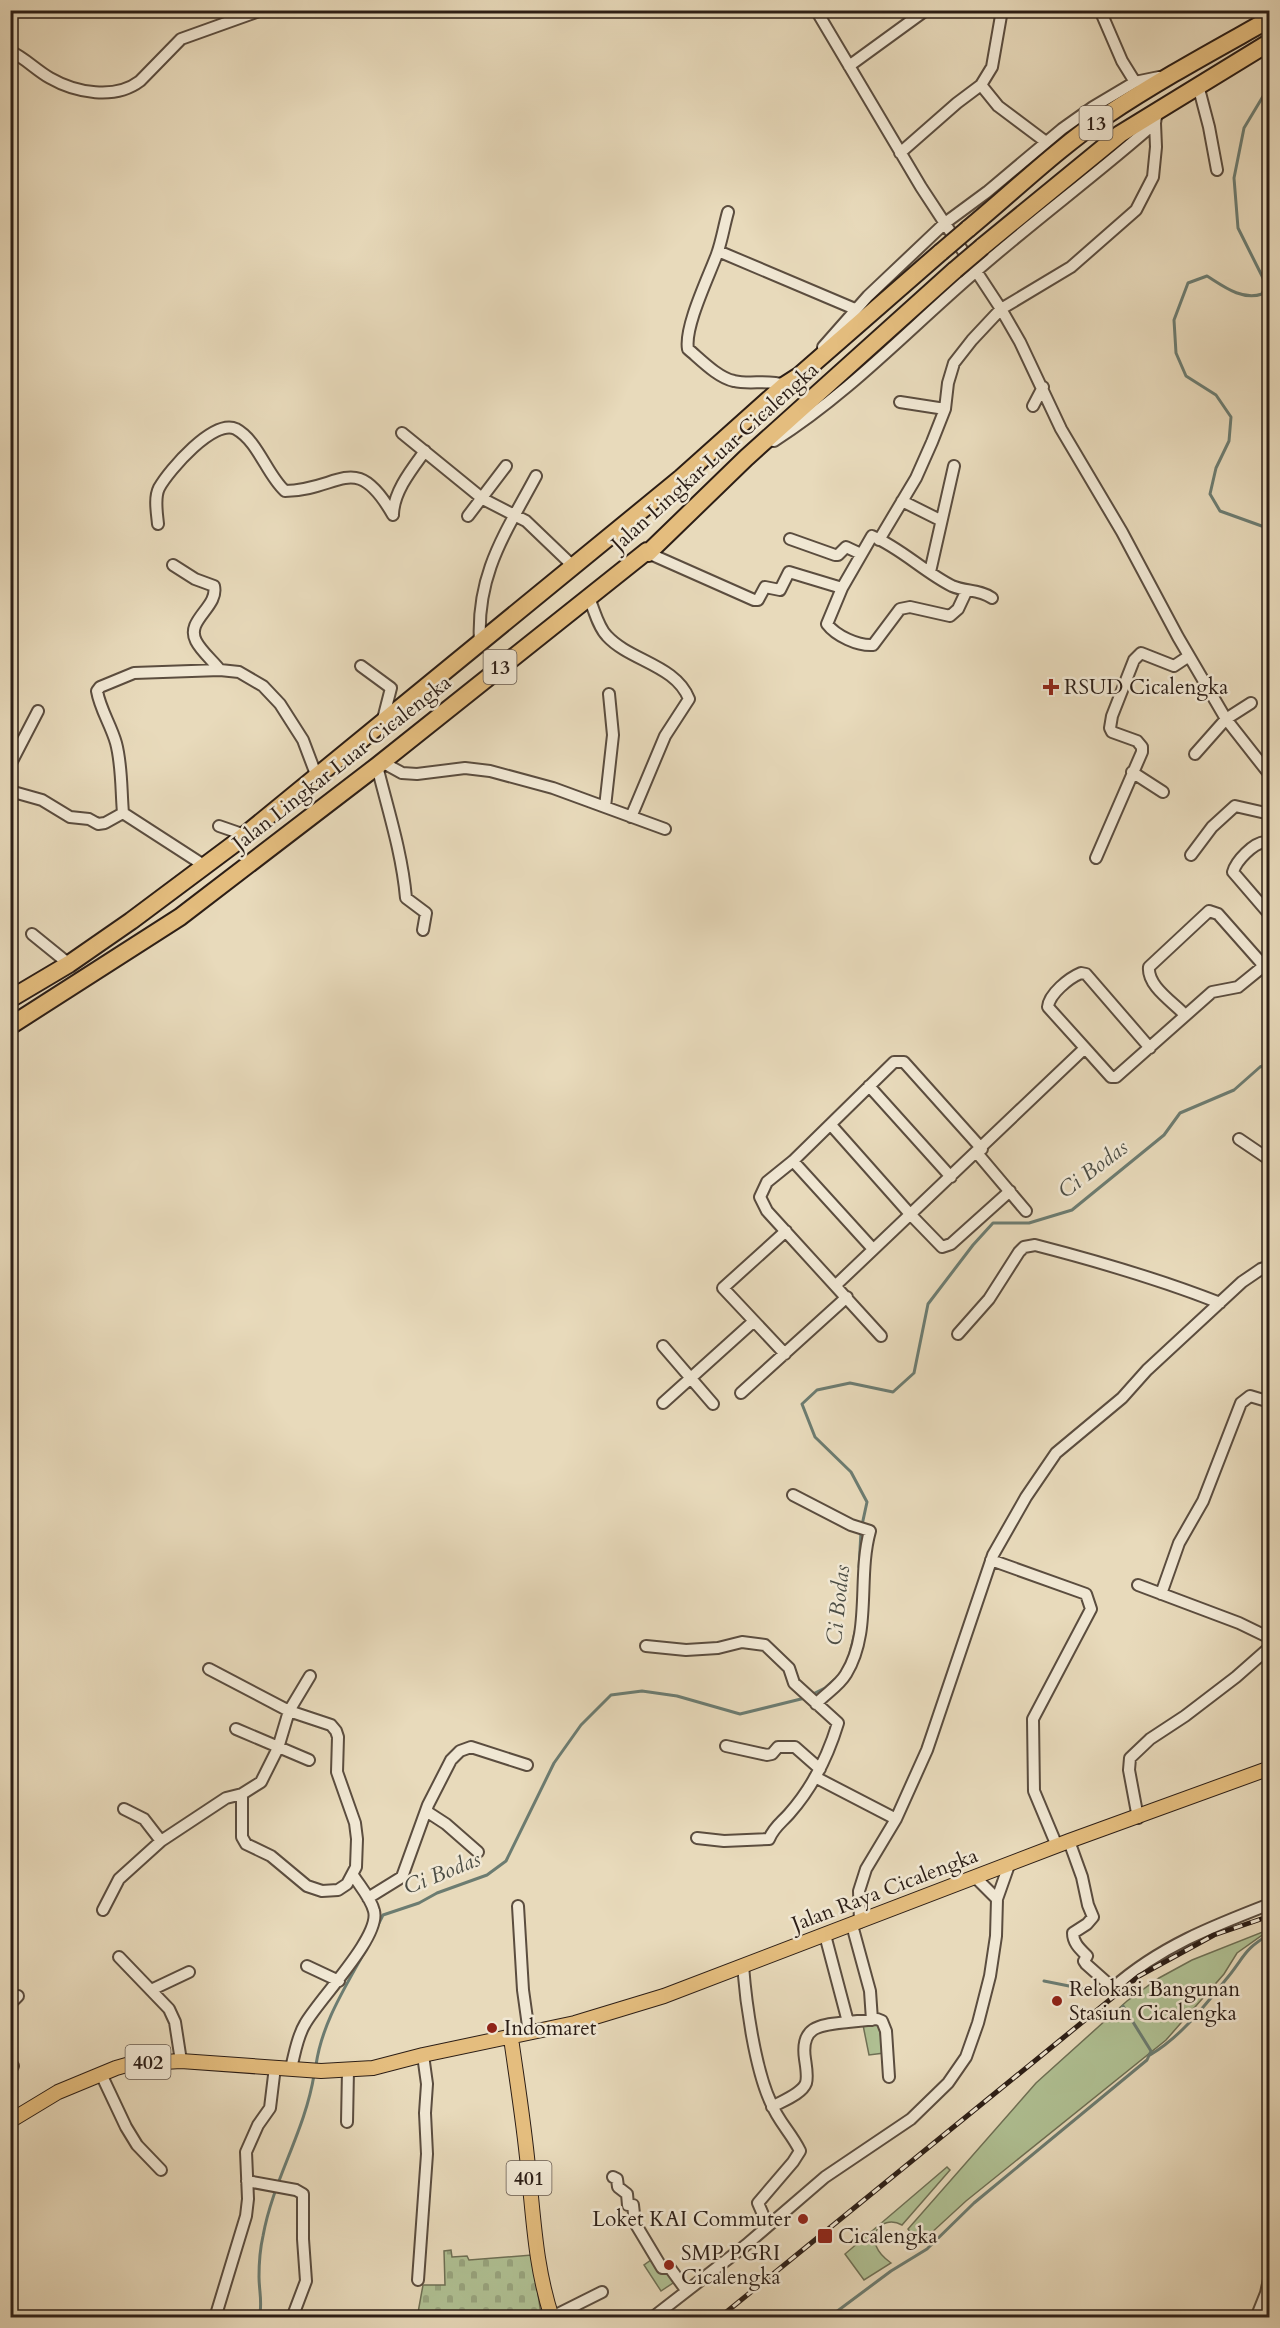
<svg xmlns="http://www.w3.org/2000/svg" width="1280" height="2328" font-family="Cardo,serif">
  <style>
    .green { fill: #b0c194; stroke: #6e7055; stroke-width: 1.5 }
    .cemetery { fill: url(#cemetery-stones); stroke: #6e7055; stroke-width: 1.5 }
    .lines { fill: none; stroke-linecap: round; stroke-linejoin: round }
    .stream { stroke: #6c7c71; stroke-width: 3 }
    .minor-casing { stroke: #5b4d3f; stroke-width: 14 }
    .major-casing { stroke: #2c1e16; stroke-width: 16 }
    .highway-casing { stroke: #2c1e16; stroke-width: 20 }
    .minor { stroke: #f0e7d3; stroke-width: 10 }
    .major { stroke: #e4bd7e; stroke-width: 14 }
    .highway { stroke: #e4bd7e; stroke-width: 16 }
    .rail-casing { stroke: #2c1e16; stroke-width: 5 }
    .rail { stroke: #f0e7d3; stroke-width: 3; stroke-dasharray: 9; stroke-linecap: butt }
    .highway-bridge-casing { stroke: #2c1e16; stroke-width: 20; stroke-linecap: butt }
    .highway-bridge { stroke: #e4bd7e; stroke-width: 16 }
    .poi-dot { fill: #8f2418; stroke: #f0e7d3; stroke-width: 2 }
    .labels { text-anchor: middle; dominant-baseline: central; stroke-width: 5; stroke-linejoin: round; paint-order: stroke }
    .shield { fill: #f0e7d3; stroke: #675a4f; stroke-width: 1.5 }
    .shield-label { font-size: 20px; font-weight: bold; fill: #2c1e16 }
    .street-label { font-size: 21px; fill: #2c1e16; stroke: #f0e7d3 }
    .poi-label { font-size: 21px; fill: #2c1e16; stroke: #f0e7d3; text-anchor: start }
    .water-label { font-size: 22px; font-style: italic; fill: #4c4d44; stroke: #f0e7d3 }
  </style>
  <defs>
    <pattern id="cemetery-stones" width="16" height="16" patternUnits="userSpaceOnUse" patternTransform="scale(1.5)"><rect width="16" height="16" fill="#b0c194"/><path d="M2 7V4a2 2 0 0 1 4 0v3zM10 15v-3a2 2 0 0 1 4 0v3z" fill="#98a57f"/></pattern>
  </defs>
  <rect width="100%" height="100%" fill="#e8dabb"/>
  <filter id="stains"><feTurbulence type="fractalNoise" baseFrequency=".00333" numOctaves="4"/><feColorMatrix values="0 0 0 0 .2 0 0 0 0 .09 0 0 0 0 .02 0 0 0 .5 -.17"/></filter>
  <radialGradient id="worn" r=".72"><stop offset=".6" stop-color="#630" stop-opacity="0"/><stop offset="1" stop-color="#630" stop-opacity=".3"/></radialGradient>
  <path class="green" d="M1265,1931V1933L1237,1953L1224,1974L1166,2040L966,2201L917,2246L914,2237L908,2229L1036,2083L1127,2001L1159,1978L1192,1960Z
    M878,2022L884,2053L869,2055L863,2025Z
    M947,2167L950,2170L902,2225C880,2213 859,2241 891,2263L864,2280L845,2254Z
    M658,2255L676,2281L661,2291L644,2265Z"/>
  <path class="cemetery" d="M451,2250L452,2257L467,2256L469,2260L532,2255L541,2314L530,2318H417L423,2285H445L444,2251Z"/>
  <g class="lines">
    <path class="stream" d="M1270,92L1265,93L1244,128L1234,178L1238,228L1266,284L1262,294C1242,301 1223,286 1207,276L1188,283L1174,320L1176,353L1186,376L1216,395L1231,417L1229,441L1216,468L1210,494L1220,511L1270,529
      M862,1525L867,1502L851,1472L815,1437L802,1404L817,1390L850,1383L893,1392L914,1373L928,1304L973,1245L993,1223H1029L1072,1210L1164,1135L1180,1113L1234,1090L1260,1067L1270,1063
      M859,1567L861,1532
      M850,1653L856,1628
      M811,1695L825,1688L835,1679
      M376,1929L383,1915L419,1903L437,1893L487,1875L506,1861L554,1763L581,1725L611,1695L642,1691L677,1696L740,1714L805,1698
      M1044,1981L1099,1992L1105,1990L1109,1992
      M1150,2055C1182,2036 1205,2005 1228,1977C1245,1956 1244,1949 1270,1934
      M316,2065C322,2023 345,1988 365,1951
      M259,2318C263,2304 259,2291 259,2277C259,2264 260,2249 263,2236C273,2180 305,2131 314,2075
      M828,2318L891,2271L927,2249L974,2203L1147,2060L1151,2051L1123,2006"/>
    <defs>
      <path id="minor" d="M816,10L921,187L1001,309L1020,342L1061,429L1122,532L1178,637L1226,719L1270,775
        M1100,10L1122,61L1135,82L1159,77
        M10,51C25,58 36,70 50,78C76,93 115,100 140,81L181,39L262,10
        M849,66L926,10
        M981,85L998,106L1046,142
        M1198,85L1209,127L1217,170
        M900,153L957,103L981,85L992,67L1002,10
        M728,212C724,226 722,240 717,254C709,276 684,327 688,349C700,359 718,378 734,381C751,385 767,379 785,385
        M718,251L855,309
        M823,347L868,296L945,223L987,192L1062,129L1093,107L1135,82
        M900,402L945,409
        M1033,406L1043,387
        M402,433L483,499L526,521L574,567
        M774,441C848,394 907,331 973,274C1032,222 1096,175 1155,123L1157,111
        M902,501L940,520
        M393,514C394,491 412,469 425,451
        M468,516L506,466
        M158,524C157,513 154,498 159,488C169,470 214,418 236,429C258,441 267,475 285,491C341,490 355,449 393,515
        M790,539L835,555H838L846,547L861,554
        M879,540L916,478L932,442L945,409L948,383L954,363L972,340L1001,309L1071,267L1136,210L1153,177L1156,147L1155,123
        M648,553L754,600H758L765,587L780,590L789,572L842,588
        M173,565L195,579L214,586C219,607 185,620 196,641C201,651 213,661 220,670
        M930,572L954,466
        M966,592L958,609L950,616L910,607L900,609L873,645C858,646 836,636 827,624L842,588L872,536C901,548 924,572 952,586C966,592 979,589 992,598
        M589,598C594,609 598,627 607,636C630,661 676,665 689,699L665,736L631,817
        M480,643C476,574 505,534 536,476
        M361,666L391,688L382,723
        M1195,754L1226,719L1251,703
        M382,762L402,773L417,774L465,768L490,771L553,788L665,829
        M10,765L38,711
        M377,766C388,810 402,853 406,898L426,913L423,930
        M1132,772L1163,792
        M10,791L42,800L70,817L89,819L98,824L105,823L123,813
        M605,807L613,735L609,694
        M123,813C121,790 122,765 116,743C111,725 100,709 97,691L100,687L134,673L220,670L239,672L263,686L280,704L303,740L317,777
        M123,813L205,866
        M219,826L245,835
        M1270,845L1265,842C1253,843 1236,861 1233,872L1270,915
        M1191,855L1212,827L1235,806L1270,814
        M1096,858L1142,752V747L1137,741L1112,732L1110,728L1112,716L1134,660L1141,653L1174,666L1189,656
        M32,934L69,964
        M1185,1015C1173,1002 1147,986 1149,967L1209,911L1218,914L1264,966
        M1085,1048L1048,1007C1049,994 1069,978 1081,973L1086,974L1150,1048
        M869,1086L951,1177
        M831,1125L910,1214L942,1247L951,1244L1010,1191
        M1239,1139L1270,1160
        M977,1153L1026,1211
        M793,1161L873,1249
        M836,1285L1085,1048L1111,1077H1116L1212,992L1238,987L1270,961
        M958,1334L989,1299L1019,1252L1024,1247L1035,1245C1097,1261 1159,1279 1220,1303
        M881,1336L767,1211L760,1197L767,1182L793,1161L894,1062H904L982,1149
        M663,1346L713,1404
        M785,1354L723,1288L786,1231
        M741,1393L847,1297
        M663,1403L754,1321
        M793,1495L851,1525L870,1531C857,1577 872,1632 846,1674C839,1686 825,1694 816,1704
        M991,1560L1086,1594L1091,1609L1033,1719L1034,1791L1057,1846
        M1138,1585L1239,1623L1270,1638
        M1161,1594L1179,1543L1203,1501L1241,1403L1250,1396L1270,1402
        M646,1646L686,1650L718,1648L742,1642L765,1645L789,1668L794,1683L838,1723C828,1756 813,1787 789,1814C781,1823 774,1827 769,1839L724,1841L697,1838
        M236,1729L309,1760
        M726,1746L767,1755L772,1754L778,1747H795L820,1769
        M815,1777L896,1819
        M242,1794V1837L246,1844L271,1856L307,1886L322,1891L338,1890L347,1884L356,1867L357,1839L355,1823L337,1772L338,1737L336,1731L331,1725L289,1711L310,1676
        M124,1809L144,1819L161,1841
        M426,1811L446,1824L478,1852
        M1138,1818L1129,1770L1130,1758L1150,1739L1185,1716L1236,1677L1270,1647
        M1069,1841L1082,1877L1088,1905L1093,1917L1087,1924L1073,1933C1073,1943 1080,1949 1087,1956L1084,1961L1086,1964L1113,1988C1159,1947 1213,1926 1270,1904
        M976,1878L997,1899
        M368,1898L402,1877L428,1805L451,1760L460,1751L471,1747L527,1765
        M518,1906L523,1990L529,2033
        M103,1910L119,1879L161,1841L226,1798L242,1794L261,1782L278,1748L289,1711L209,1669
        M860,1922L859,1891L866,1869L896,1819L927,1750L993,1555L1026,1497L1056,1453L1122,1398L1147,1370L1242,1282L1261,1269L1270,1266
        M852,1925L870,1991L872,2020
        M825,1935L848,2022L877,2019L882,2021L886,2031L889,2077
        M119,1957L169,2009L175,2022L181,2061
        M307,1966L339,1981
        M743,1966C746,2004 755,2069 771,2103C778,2121 792,2134 800,2151L793,2162L758,2203L768,2226
        M151,1990L189,1972
        M10,2004L18,1996
        M10,2062L13,2066
        M291,2068C295,2053 297,2037 305,2024C318,2000 381,1937 374,1911C371,1898 359,1885 353,1875
        M101,2074L126,2127L137,2145L161,2170
        M772,2107C782,2101 802,2094 806,2083C808,2076 806,2066 805,2059C800,2025 821,2025 848,2022
        M347,2122L348,2070
        M613,2177L617,2179L618,2187L627,2194L628,2205H633L635,2223L662,2268H670L686,2290
        M247,2181L296,2190L303,2194V2239L306,2281L292,2318
        M418,2280L427,2154L425,2113L427,2084L423,2055
        M552,2317L602,2292
        M215,2318L246,2216L248,2199L246,2152L258,2125L270,2108L275,2067
        M652,2318L746,2245L825,2177L911,2119L948,2083L966,2057L978,2023L990,1976L996,1936L997,1899L1009,1865
        M1256,2318L1266,2293L1270,2275"/>
      <path id="major" d="M511,2038C517,2081 524,2124 528,2167C534,2221 535,2265 552,2318
        M10,2121L58,2092L116,2068L130,2064L181,2061L321,2071L373,2068L423,2055L575,2023L664,1996L1069,1841L1270,1768"/>
      <path id="highway" d="M968,229C1014,191 1058,148 1107,115C1159,80 1215,50 1270,19
        M982,247L1120,134L1270,42
        M10,999L69,964L131,921L234,844L681,478L785,385L799,376L941,252
        M10,1026L180,917L377,766L647,551L648,553L746,458L955,270"/>
    </defs>
    <use href="#minor" class="minor-casing"/>
    <use href="#major" class="major-casing"/>
    <use href="#highway" class="highway-casing"/>
    <use href="#minor" class="minor"/>
    <use href="#major" class="major"/>
    <use href="#highway" class="highway"/>
    <defs>
      <path id="rail" d="M719,2318L1139,1976L1214,1935L1270,1916"/>
    </defs>
    <use href="#rail" class="rail-casing"/>
    <use href="#rail" class="rail"/>
    <defs>
      <path id="highway-bridge" d="M941,252L968,229
        M955,270L982,247"/>
    </defs>
    <use href="#highway-bridge" class="highway-bridge-casing"/>
    <use href="#highway-bridge" class="highway-bridge"/>
  </g>
  <g class="poi-dot">
    <path d="M1048 678h6v6h6v6h-6v6h-6v-6h-6v-6h6z"/>
    <circle cx="1057" cy="2001" r="6"/>
    <circle cx="492" cy="2028" r="6"/>
    <circle cx="803" cy="2219" r="6"/>
    <rect x="817" y="2228" width="16" height="16" rx="3"/>
    <circle cx="669" cy="2265" r="6"/>
  </g>
  <g class="labels">
    <g class="shield">
      <rect x="1079.5" y="106" width="33" height="34" rx="4.5"/>
      <rect x="483.5" y="650" width="33" height="34" rx="4.5"/>
      <rect x="125.5" y="2045" width="45" height="34" rx="4.5"/>
      <rect x="506.5" y="2161" width="45" height="34" rx="4.5"/>
    </g>
    <g class="shield-label">
      <text x="1096" y="123">13</text>
      <text x="500" y="667">13</text>
      <text x="148" y="2062">402</text>
      <text x="529" y="2178">401</text>
    </g>
    <g class="street-label">
      <text transform="translate(715 457) rotate(-42)">Jalan Lingkar Luar Cicalengka</text>
      <text transform="translate(342 763) rotate(-38)">Jalan Lingkar Luar Cicalengka</text>
      <text transform="translate(885 1890) rotate(-21)">Jalan Raya Cicalengka</text>
    </g>
    <g class="poi-label">
      <text x="1064" y="687">RSUD Cicalengka</text>
      <text x="1069" y="1989">Relokasi Bangunan<tspan x="1069" dy="24">Stasiun Cicalengka</tspan></text>
      <text x="504" y="2028">Indomaret</text>
      <text x="791" y="2219" text-anchor="end">Loket KAI Commuter</text>
      <text x="838" y="2236">Cicalengka</text>
      <text x="681" y="2253">SMP PGRI<tspan x="681" dy="24">Cicalengka</tspan></text>
    </g>
    <g class="water-label">
      <text transform="translate(1093 1169) rotate(-37)">Ci Bodas</text>
      <text transform="translate(838 1605) rotate(-84)">Ci Bodas</text>
      <text transform="translate(442 1873) rotate(-22)">Ci Bodas</text>
    </g>
  </g>
  <rect width="1280" height="2328" fill="none" stroke="#e8dabb" stroke-width="36"/>
  <rect x="12" y="12" width="1256" height="2304" fill="none" stroke="#2c1e16" stroke-width="3"/>
  <rect x="18" y="18" width="1244" height="2292" fill="none" stroke="#2c1e16" stroke-width="1.5"/>
  <rect width="100%" height="100%" filter="url(#stains)"/>
  <rect width="100%" height="100%" fill="url(#worn)"/>
</svg>
